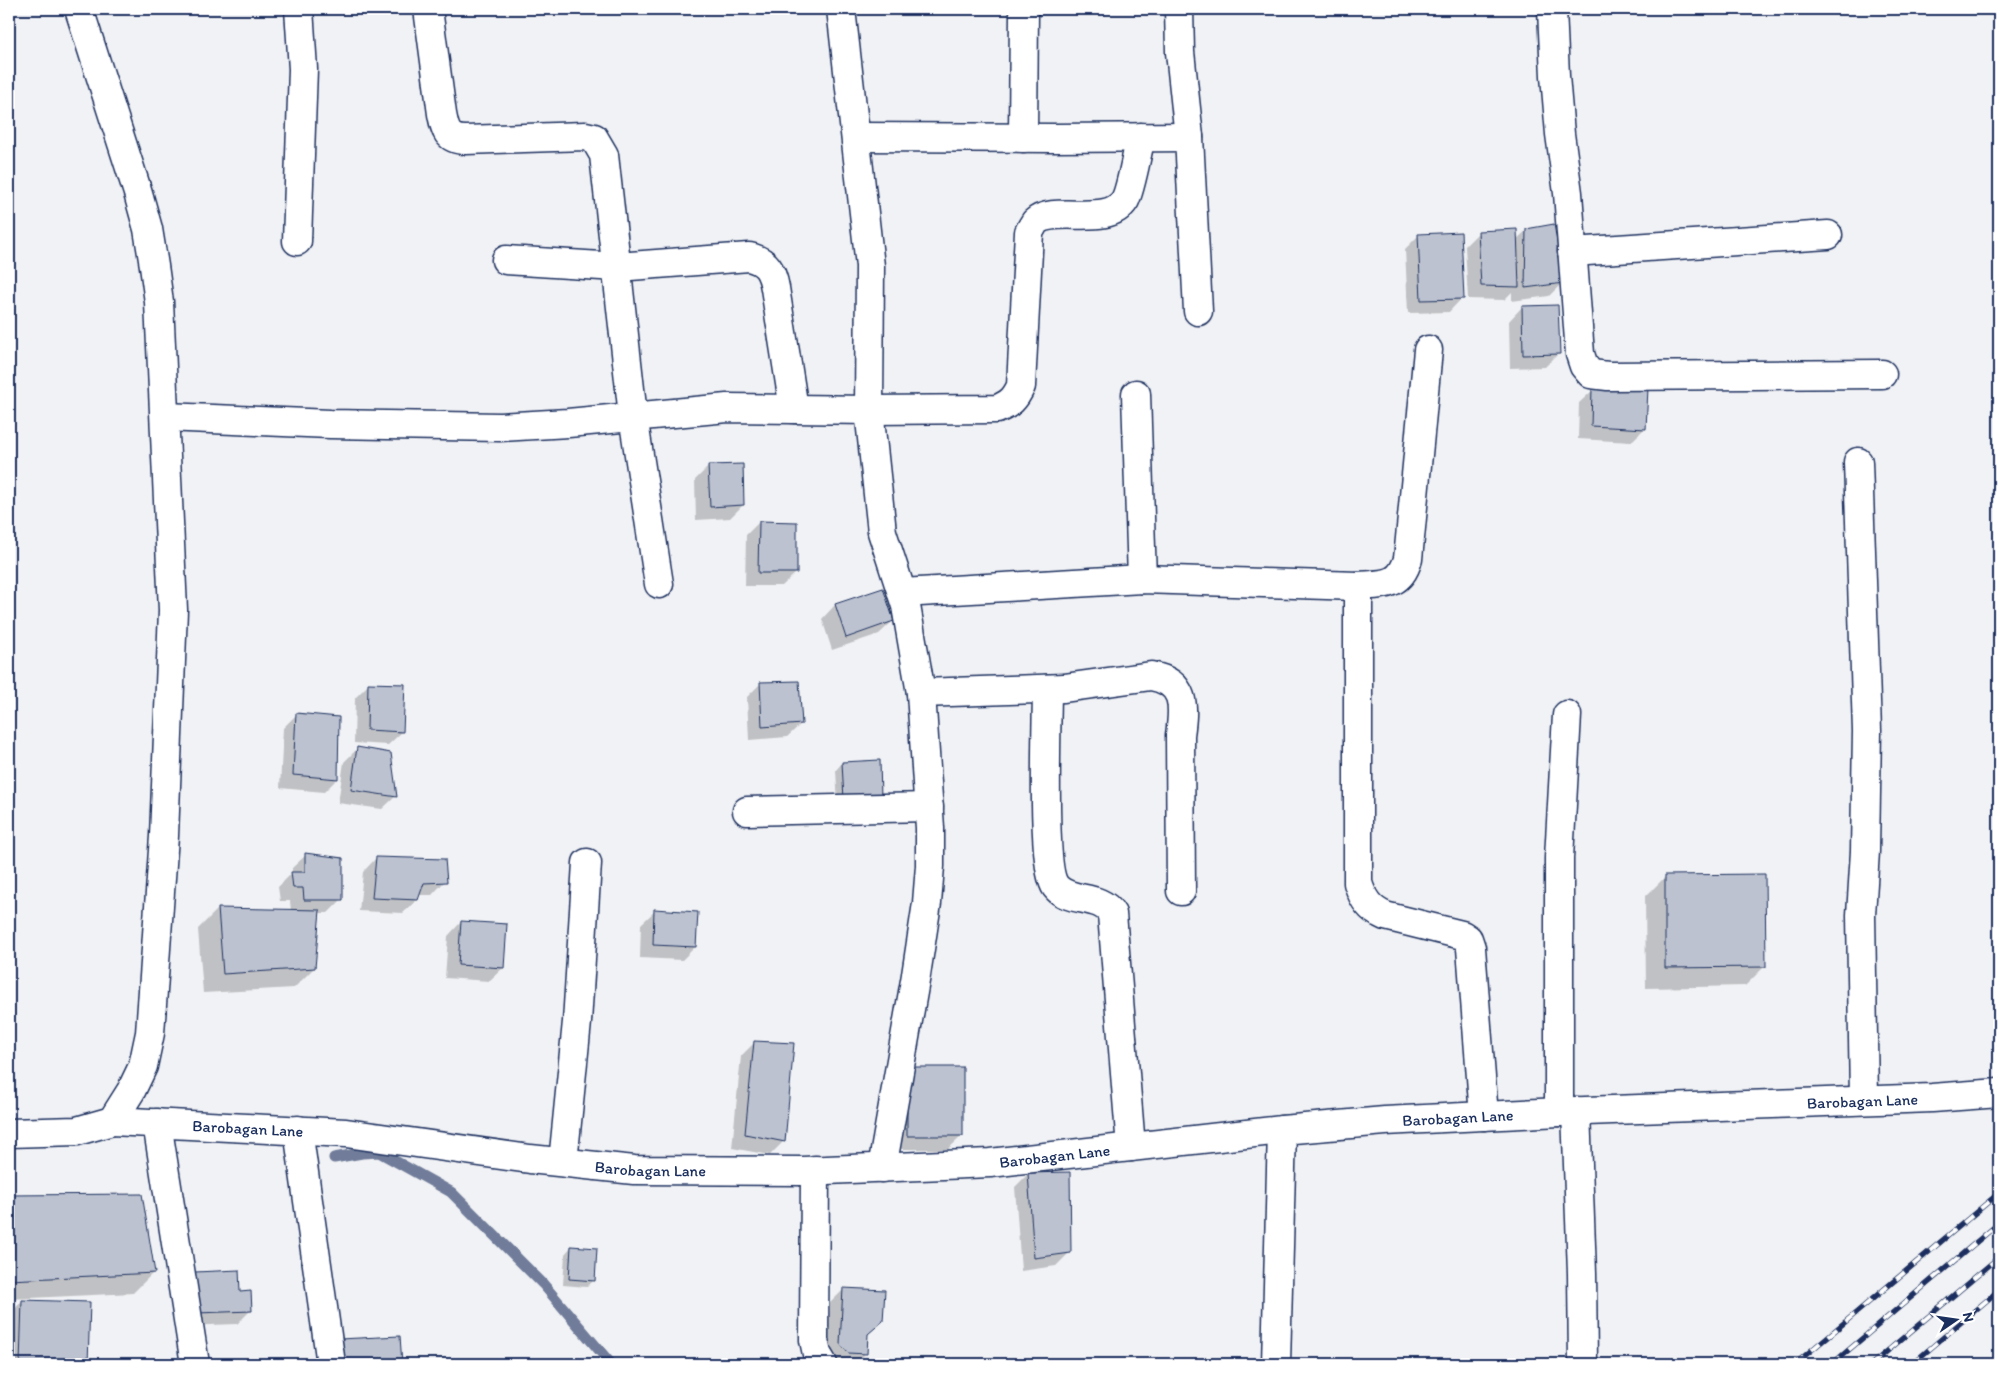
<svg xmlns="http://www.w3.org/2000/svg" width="2008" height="1373" font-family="Itim,sans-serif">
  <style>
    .shadow { fill: #0003 }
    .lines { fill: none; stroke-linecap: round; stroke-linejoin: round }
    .stream { stroke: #707c9a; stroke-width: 11 }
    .building { fill: #bcc2d0; stroke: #1b2f5e }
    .minor-casing { stroke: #1b2f5e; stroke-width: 31 }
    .minor { stroke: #fff; stroke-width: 28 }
    .rail-casing { stroke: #1b2f5e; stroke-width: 5.5 }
    .rail { stroke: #fff; stroke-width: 4; stroke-dasharray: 11; stroke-linecap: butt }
    .labels { text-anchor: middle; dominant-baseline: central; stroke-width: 4.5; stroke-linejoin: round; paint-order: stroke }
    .street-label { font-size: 16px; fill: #1b2f5e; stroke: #fff }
  </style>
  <rect width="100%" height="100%" fill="#f1f2f5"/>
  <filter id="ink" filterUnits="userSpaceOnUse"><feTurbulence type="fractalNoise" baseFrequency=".02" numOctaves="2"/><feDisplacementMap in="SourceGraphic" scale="10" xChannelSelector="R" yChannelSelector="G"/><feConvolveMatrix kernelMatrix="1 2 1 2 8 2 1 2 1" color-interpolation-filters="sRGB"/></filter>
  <g filter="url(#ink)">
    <path class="shadow" d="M1527,230L1562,283L1549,296L1512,301V292L1504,300L1468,299L1465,246L1478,233L1516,240Z
      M1419,235L1462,298L1449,312L1408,313L1405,249Z
      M1522,307L1559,353L1545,367L1510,368L1509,321Z
      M1593,390L1645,428L1631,442L1578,439L1579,403Z
      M708,467L743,505L730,518L696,520L695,480Z
      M759,522L796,573L782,586H745L746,535Z
      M882,589L893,621L879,634L832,650L822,619L835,605Z
      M369,684L402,732L388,745L354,743L355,698Z
      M760,684L801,724L787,737L749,740L747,697Z
      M297,714L337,779L324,792L280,788L283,728Z
      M357,749L396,796L382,809L338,803L344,762Z
      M878,761L838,806L836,770L842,763Z
      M306,855L341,900L328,913H319L314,968L294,988L203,993L198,929L218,909L291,911L290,901H280L278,887L292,873V868Z
      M376,858L445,881L432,895H418L417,900L403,913L359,911L363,872Z
      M1665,877L1765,966L1745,986L1646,988L1645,897Z
      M655,911L695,947L682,960L640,958L641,924Z
      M461,922L503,968L489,981L445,978L448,936Z
      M755,1042L783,1142L770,1155L732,1148L741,1056Z
      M894,1081L962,1136L948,1149H894Z
      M1028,1174L1069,1253L1056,1266L1021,1271L1015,1187Z
      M141,1195L153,1273L133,1293L9,1299V1196Z
      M571,1247L594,1280L587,1287L563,1285L565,1254Z
      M196,1273L238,1293L251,1310L237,1324L184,1326L182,1287Z
      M844,1289L882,1321L866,1336V1353L855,1364H833L827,1358L830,1303Z
      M22,1301L89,1304L87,1364H9V1315Z
      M399,1337L401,1364H327Z"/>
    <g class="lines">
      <path class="stream" d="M334,1158L362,1153L379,1152L451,1192L543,1284L611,1364"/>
    </g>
    <path class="building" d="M1554,224L1564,283L1525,288L1526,229Z
      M1517,229L1519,287L1481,286L1478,231Z
      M1461,232L1464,299L1421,300L1418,234Z
      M1558,305L1560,354L1523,355L1522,306Z
      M1592,388H1648L1646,429L1591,426Z
      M743,464L744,505L710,507L708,465Z
      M759,521L797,522V573H758Z
      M883,588L894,621L846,638L835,604Z
      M799,681L802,724L762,727L760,682Z
      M368,683L405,684L403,732L367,730Z
      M296,713L339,717L338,779L293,775Z
      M357,747L391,753L397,797L351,790Z
      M880,760L881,798L844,800L842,762Z
      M305,853L343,858V900H304L303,888H293L291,872H305Z
      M376,857L445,859L447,882L424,883L418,900L372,898Z
      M1765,874L1766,967L1665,968V875Z
      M218,908L320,910L315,968L223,974Z
      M654,909L698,912L696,947L653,945Z
      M461,921L507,924L504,968L458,965Z
      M754,1041L794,1043L785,1142L745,1134Z
      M907,1067H963V1136H907Z
      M1070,1172L1071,1253L1034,1258L1028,1173Z
      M142,1194L155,1273L9,1280V1195Z
      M571,1246L597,1248L595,1281L569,1279Z
      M239,1270L240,1292L251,1291L252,1311L197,1313L195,1272Z
      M843,1288L885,1290L883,1321L868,1334L867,1354L848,1353L840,1344Z
      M22,1300L90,1302L88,1364H20Z
      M400,1336L402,1364H341L339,1339Z"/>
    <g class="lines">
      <defs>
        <g id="minor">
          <path d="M428,9L442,114C445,130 447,140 466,140L585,136L594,138L604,155L633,416L659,584"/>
          <path d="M841,9L870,266L869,410L882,532L906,606L921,693L930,828V866L927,903L916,975L882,1168"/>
          <path d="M1179,9L1180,52L1189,137L1198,311"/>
          <path d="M1552,9L1555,76L1560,134L1568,193L1580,354L1584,366L1591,374L1608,376L1882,374"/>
          <path d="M856,137L1054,138L1189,137"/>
          <path d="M1023,138L1024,9"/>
          <path d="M297,241L303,69L299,9"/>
          <path d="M1572,252L1828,235"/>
          <path d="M506,260L617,267L749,257C767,261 772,271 775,288L794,409"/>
          <path d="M1428,350L1408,559C1400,587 1383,584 1358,586V883C1363,899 1369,909 1385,916L1462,935L1468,939L1471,948L1484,1116"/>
          <path d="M1136,394L1142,579"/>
          <path d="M165,417L330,424L500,427L568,423L727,408L869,410L997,409C1010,404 1015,399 1021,386L1029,232C1031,229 1033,225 1035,222C1054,204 1108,228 1125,200C1131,189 1137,152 1141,137"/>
          <path d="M1858,462L1867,731L1865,851L1861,915L1864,1099"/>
          <path d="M902,593L1142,579L1358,586"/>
          <path d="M1047,689C1047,721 1041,869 1056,887C1069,903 1101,894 1112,914L1131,1147"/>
          <path d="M921,693L1064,688L1151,676C1186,682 1184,706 1180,735L1181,891"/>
          <path d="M747,811L929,807"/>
          <path d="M1576,1111L1582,1273L1583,1364"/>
          <path d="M1559,1112V858L1567,715"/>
          <path id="s1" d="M112,1121L346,1133L530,1159L634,1170L803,1171L990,1163L1282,1130L1385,1121L1559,1112L1932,1098L1999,1093"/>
          <path d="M157,1123L195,1364"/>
          <path d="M298,1130L331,1364"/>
          <path d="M9,1133L77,1131L112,1121L131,1091L143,1066L150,1033L164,836L173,610L159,302L154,266L148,229L138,193L79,9"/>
          <path d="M563,1162L577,1022L587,863"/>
          <path d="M815,1170L814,1340L817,1354L823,1364"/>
          <path d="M1276,1364L1282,1130"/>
        </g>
      </defs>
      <use href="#minor" class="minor-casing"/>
      <use href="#minor" class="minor"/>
      <defs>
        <path id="rail" d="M1795,1364L1999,1193
          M1832,1364L1999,1223
          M1872,1364L1999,1257
          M1912,1364L1999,1290"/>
      </defs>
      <use href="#rail" class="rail-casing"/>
      <use href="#rail" class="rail"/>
    </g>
  </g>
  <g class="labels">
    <g class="street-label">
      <text stroke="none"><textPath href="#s1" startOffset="1756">Barobagan Lane</textPath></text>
      <text stroke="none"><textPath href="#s1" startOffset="1351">Barobagan Lane</textPath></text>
      <text stroke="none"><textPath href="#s1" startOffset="136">Barobagan Lane</textPath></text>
      <text stroke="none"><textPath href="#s1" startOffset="946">Barobagan Lane</textPath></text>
      <text stroke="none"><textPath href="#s1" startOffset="541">Barobagan Lane</textPath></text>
    </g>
  </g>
  <rect width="2008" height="1373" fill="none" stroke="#fff" stroke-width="30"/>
  <rect x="15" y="15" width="1978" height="1343" fill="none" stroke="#1b2f5e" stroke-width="2" filter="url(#ink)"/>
  <g transform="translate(1956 1320) rotate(77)" stroke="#ffffff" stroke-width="4" paint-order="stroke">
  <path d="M0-4L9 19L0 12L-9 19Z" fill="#1b2f5e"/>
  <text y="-8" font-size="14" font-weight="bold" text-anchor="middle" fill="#1b2f5e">N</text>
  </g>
</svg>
